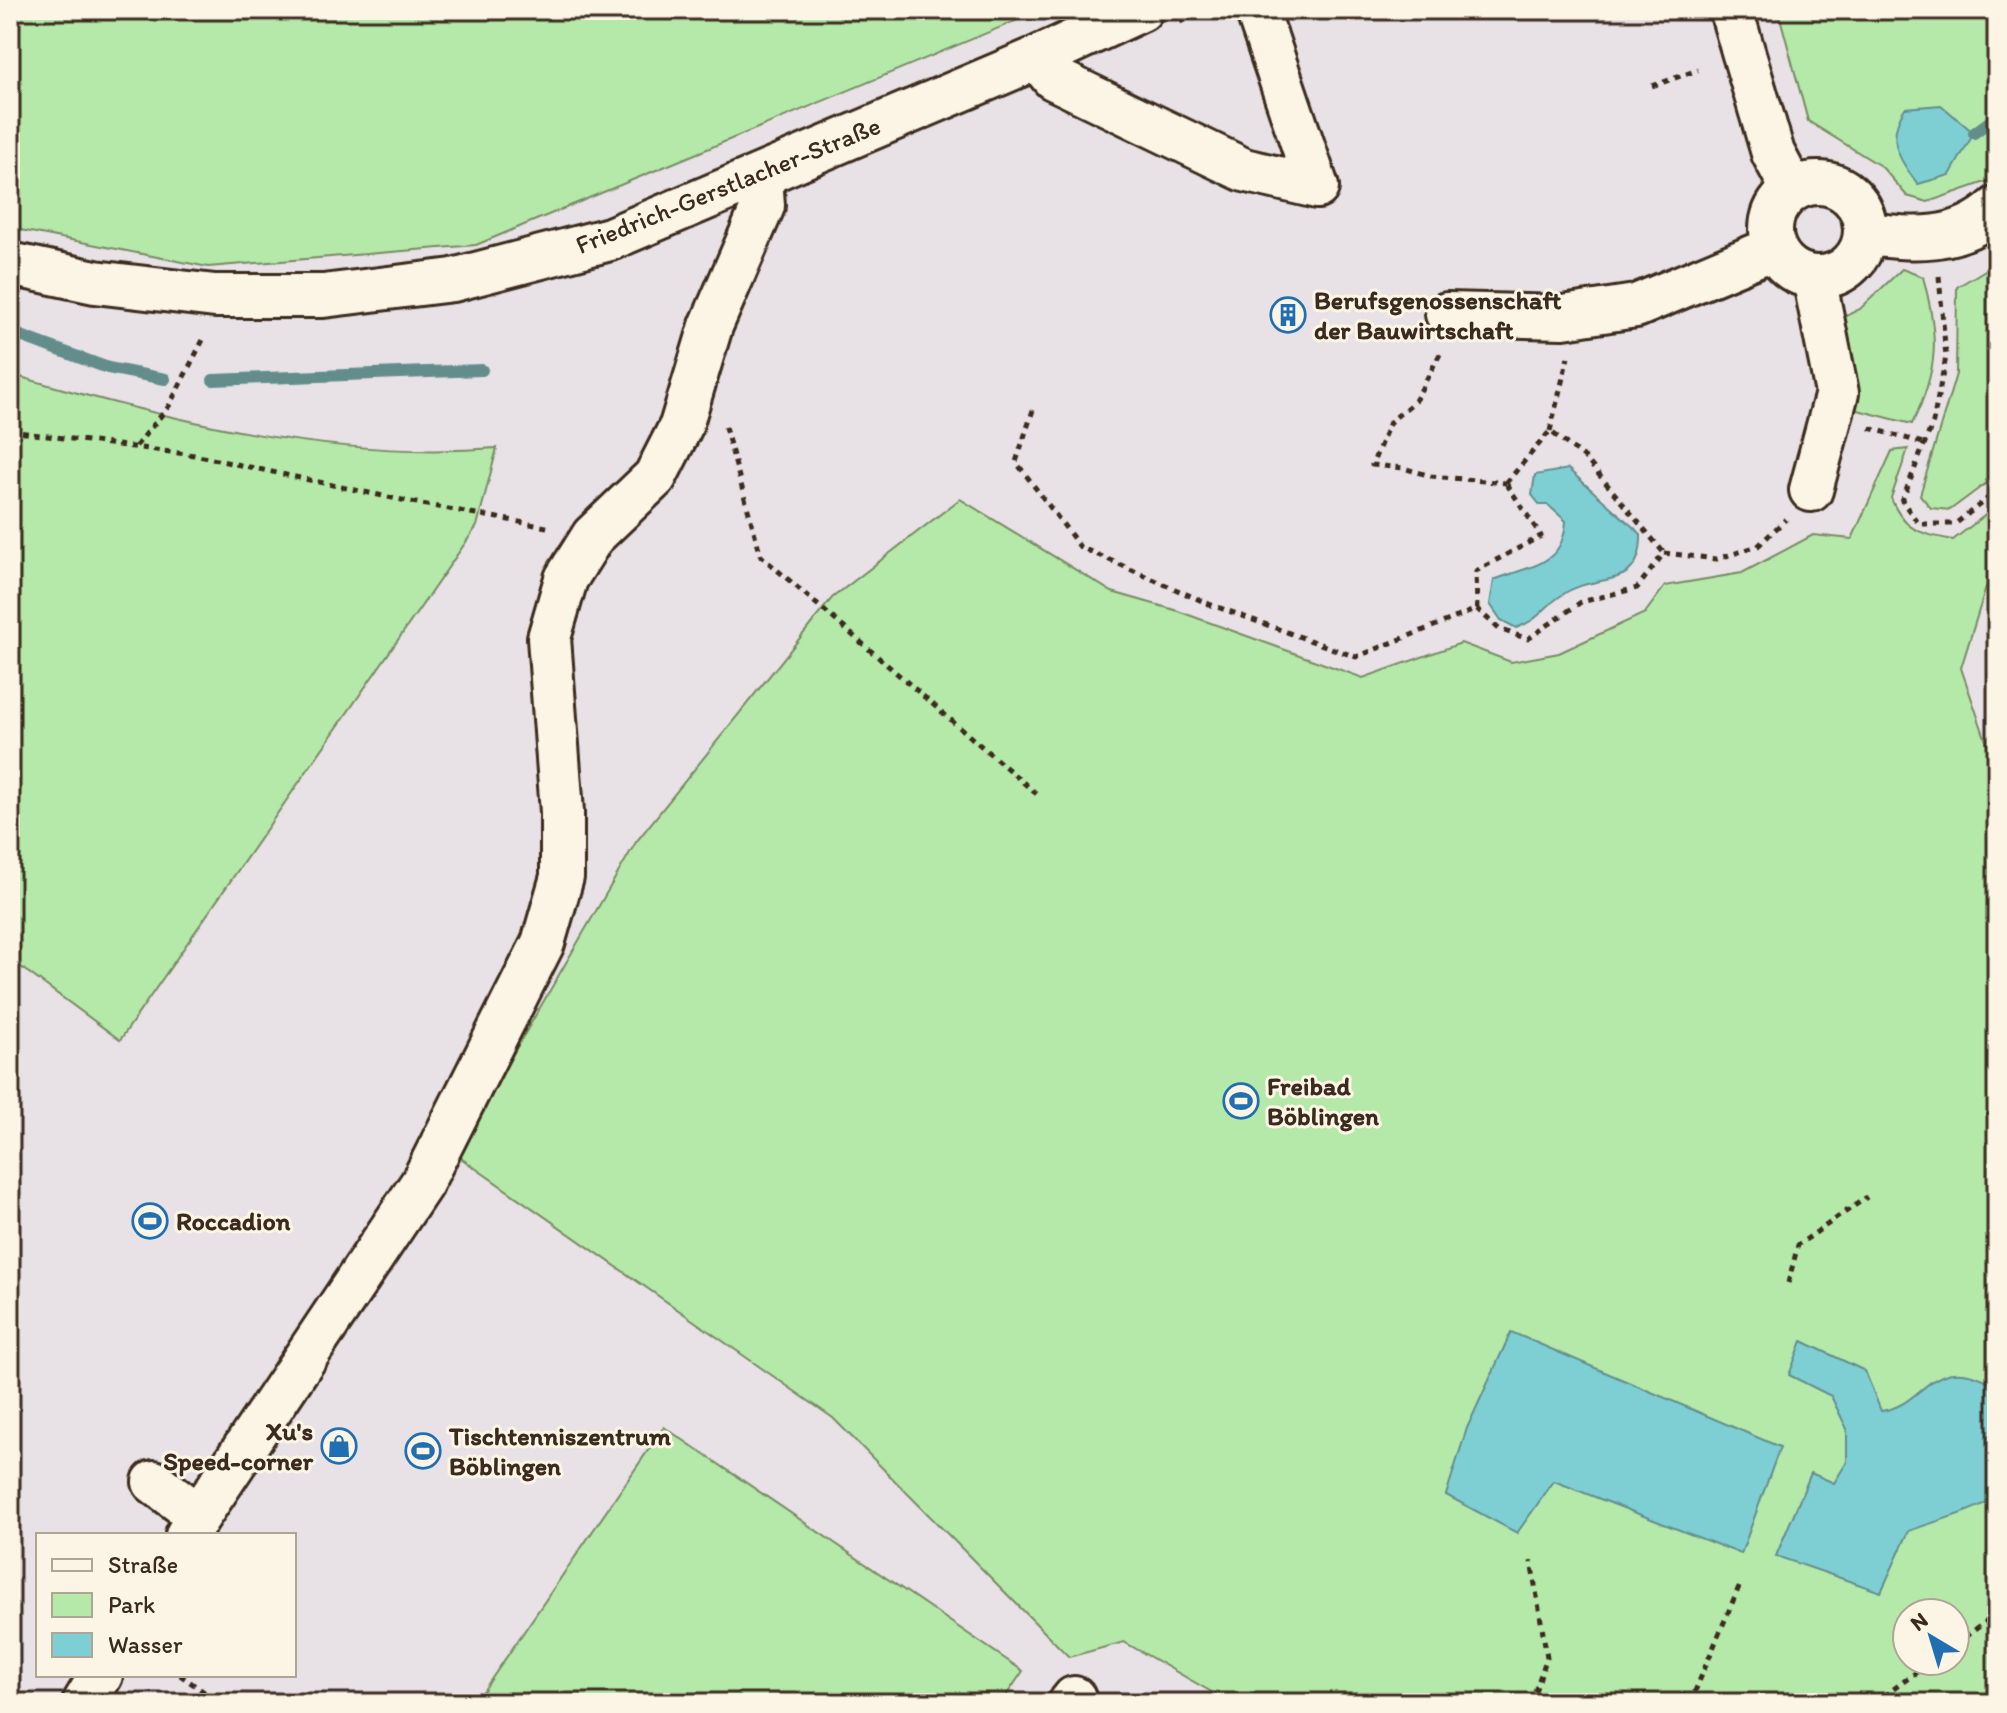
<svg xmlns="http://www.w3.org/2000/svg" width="2007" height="1713" font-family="Itim,sans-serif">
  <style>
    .green { fill: #b5e9aa; stroke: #788a64; stroke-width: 2; fill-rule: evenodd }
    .water { fill: #7ecfd4; stroke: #638d8b; stroke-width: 2 }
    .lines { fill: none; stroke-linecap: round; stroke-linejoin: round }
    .stream { stroke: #638d8b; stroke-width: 12 }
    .minor-casing { stroke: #3b2a1e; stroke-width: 48 }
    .path { stroke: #3b2a1e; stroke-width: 5; stroke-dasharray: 6 6; stroke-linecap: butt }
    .minor { stroke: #fcf5e5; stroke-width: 42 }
    .labels { text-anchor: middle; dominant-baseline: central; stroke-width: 6; stroke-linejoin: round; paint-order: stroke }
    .street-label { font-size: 26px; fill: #3b2a1e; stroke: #fcf5e5 }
    .poi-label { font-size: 26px; font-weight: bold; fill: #3b2a1e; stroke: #fcf5e5; text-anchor: start }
  </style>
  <rect width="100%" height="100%" fill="#e8e2e6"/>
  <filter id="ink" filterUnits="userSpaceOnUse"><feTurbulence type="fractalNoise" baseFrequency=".0125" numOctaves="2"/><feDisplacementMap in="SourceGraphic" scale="16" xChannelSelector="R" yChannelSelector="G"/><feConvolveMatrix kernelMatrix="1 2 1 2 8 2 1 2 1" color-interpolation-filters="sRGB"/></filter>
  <g filter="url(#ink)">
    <path class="green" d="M10,10H1042L476,245L208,267L10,228Z
      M1778,10H1997V178L1928,202L1907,196L1882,167L1808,121Z
      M1997,263V475L1950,510L1931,508L1920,495L1956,374L1957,287Z
      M1902,269L1923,277C1939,336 1939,369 1912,424L1846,407L1831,323L1860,309Z
      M10,374C169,420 330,461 497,448L477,526L120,1040L10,959Z
      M1908,449L1891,498C1904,531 1919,533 1953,540L1997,506V552L1961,668L1992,758L1997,764V1703H1231L1124,1642L1069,1657L833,1418L455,1154L636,842L832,598L960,499L1112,592L1175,610L1363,678L1461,643L1511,662L1559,653L1645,613L1665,586L1742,573L1813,535L1852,539L1892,451ZM1907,1613H1955V1661H1907Z
      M664,1427L1023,1671L1001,1703H475Z"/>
    <path class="water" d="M1941,105L1974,133L1950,175L1918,184C1897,158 1886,137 1905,108Z
      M1568,469L1641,534C1642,594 1598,570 1562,595C1543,607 1540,620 1516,628L1501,620L1490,604L1494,580C1530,565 1563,567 1566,521L1548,505H1540L1532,495L1535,475Z
      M1511,1332L1780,1447L1741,1554L1554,1481L1517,1533L1446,1495L1467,1428Z
      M1802,1341L1865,1371L1881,1411C1926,1406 1931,1347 1997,1386V1496C1977,1511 1935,1521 1909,1531L1881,1592L1776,1556L1811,1473L1834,1483L1847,1462V1429L1831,1396L1789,1375Z"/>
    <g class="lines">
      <path class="stream" d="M1974,133L1997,116
        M10,332L108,368L165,379
        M213,380L482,370"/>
      <defs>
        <path id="minor" d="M1257,10L1317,187
          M1731,10L1773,153L1792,189
          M1037,58L1053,78L1244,170L1317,187
          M1771 230a47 47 0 1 1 94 0a47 47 0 1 1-94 0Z
          M1866,234C1914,239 1958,244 1997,208
          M10,264L95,282L215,296H323L453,280L610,239L1037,58L1141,10
          M1447,314L1563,317L1636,306L1774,248
          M1811,490L1837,393L1814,277
          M154,1482L199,1516L187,1535
          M199,1516L422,1183L543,943L562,877V812L549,638L566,579L593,536L655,477L681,426L711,326L763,206L761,176
          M84,1703L101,1675
          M1070,1703L1074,1698"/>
      </defs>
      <use href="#minor" class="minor-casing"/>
      <path class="path" d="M1180,22L1206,10
        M1652,86L1698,70
        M1939,276L1946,357L1933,422L1902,501L1919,524H1955L1997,491
        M1440,354L1415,401L1390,422L1372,465L1403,468L1431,476L1506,483
        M1033,410L1016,462L1080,547L1209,604L1356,657L1477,609L1499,629L1528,639L1581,602L1637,588L1664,553
        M725,427L761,556L1039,796
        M1870,428L1923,443
        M10,431L194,455L411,502L552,528
        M1550,431L1568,357
        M136,446L169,406L205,336
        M1506,483L1550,431L1585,458L1664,553
        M1664,553L1717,559L1758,546L1786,519
        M1477,609L1476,571L1541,536L1506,483
        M1788,1283L1798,1245L1867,1197
        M1955,1644L1997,1614
        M180,1675L210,1696L218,1695L233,1703
        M1531,1703L1547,1657L1531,1561
        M1657,1703L1678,1695L1690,1696
        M1690,1703L1741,1582
        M1874,1703L1932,1661"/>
      <use href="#minor" class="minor"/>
    </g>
  </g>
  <defs>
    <symbol id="building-ring" viewBox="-11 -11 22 22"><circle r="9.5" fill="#fcf5e5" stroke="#1f6fb2" stroke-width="1.5"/><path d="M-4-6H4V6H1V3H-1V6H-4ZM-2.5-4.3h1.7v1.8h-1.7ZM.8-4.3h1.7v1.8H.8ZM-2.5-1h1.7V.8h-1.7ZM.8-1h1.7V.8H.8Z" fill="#1f6fb2"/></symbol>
    <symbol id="stadium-ring" viewBox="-11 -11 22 22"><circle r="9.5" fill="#fcf5e5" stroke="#1f6fb2" stroke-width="1.5"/><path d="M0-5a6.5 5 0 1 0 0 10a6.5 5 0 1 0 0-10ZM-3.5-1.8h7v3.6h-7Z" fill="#1f6fb2"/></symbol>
    <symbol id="shop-ring" viewBox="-11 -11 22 22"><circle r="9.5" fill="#fcf5e5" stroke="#1f6fb2" stroke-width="1.5"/><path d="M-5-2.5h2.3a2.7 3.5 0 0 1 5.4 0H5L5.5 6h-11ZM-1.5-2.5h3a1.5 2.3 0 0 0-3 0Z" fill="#1f6fb2"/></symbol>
  </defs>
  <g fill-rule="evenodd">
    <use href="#building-ring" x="1268" y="295" width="40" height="40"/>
    <use href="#stadium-ring" x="1221" y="1081" width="40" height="40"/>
    <use href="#stadium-ring" x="130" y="1201" width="40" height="40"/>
    <use href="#shop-ring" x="319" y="1426" width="40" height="40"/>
    <use href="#stadium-ring" x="403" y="1431" width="40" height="40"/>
  </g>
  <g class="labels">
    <g class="street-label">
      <text transform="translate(728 185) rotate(-22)">Friedrich-Gerstlacher-Straße</text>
    </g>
    <g class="poi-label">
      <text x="1314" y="300">Berufsgenossenschaft<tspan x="1314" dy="30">der Bauwirtschaft</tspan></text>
      <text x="1267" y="1086">Freibad<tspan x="1267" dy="30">Böblingen</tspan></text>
      <text x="176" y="1221">Roccadion</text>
      <text x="313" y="1431" text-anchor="end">Xu's<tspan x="313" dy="30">Speed-corner</tspan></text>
      <text x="449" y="1436">Tischtenniszentrum<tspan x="449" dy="30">Böblingen</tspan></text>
    </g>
  </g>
  <rect width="2007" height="1713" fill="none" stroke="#fcf5e5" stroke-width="40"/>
  <rect x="20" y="20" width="1967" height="1673" fill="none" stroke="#3b2a1e" stroke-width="3" filter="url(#ink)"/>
  <rect x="36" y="1533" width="260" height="144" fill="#fcf5e5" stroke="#afa495" stroke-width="2"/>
  <rect x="52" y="1559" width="40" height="12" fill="#fcf5e5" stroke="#afa495" stroke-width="2"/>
  <text x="108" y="1573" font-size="24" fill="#3b2a1e">Straße</text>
  <rect x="52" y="1593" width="40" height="24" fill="#b5e9aa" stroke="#afa495" stroke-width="2"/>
  <text x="108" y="1613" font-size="24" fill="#3b2a1e">Park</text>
  <rect x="52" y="1633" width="40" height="24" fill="#7ecfd4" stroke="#afa495" stroke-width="2"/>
  <text x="108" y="1653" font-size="24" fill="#3b2a1e">Wasser</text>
  <g transform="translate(1931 1637) rotate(322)"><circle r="38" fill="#fcf5e5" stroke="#afa495" stroke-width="2"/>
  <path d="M0-6L14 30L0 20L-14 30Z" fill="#1f6fb2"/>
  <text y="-12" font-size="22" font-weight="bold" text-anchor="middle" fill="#3b2a1e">N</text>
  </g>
</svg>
